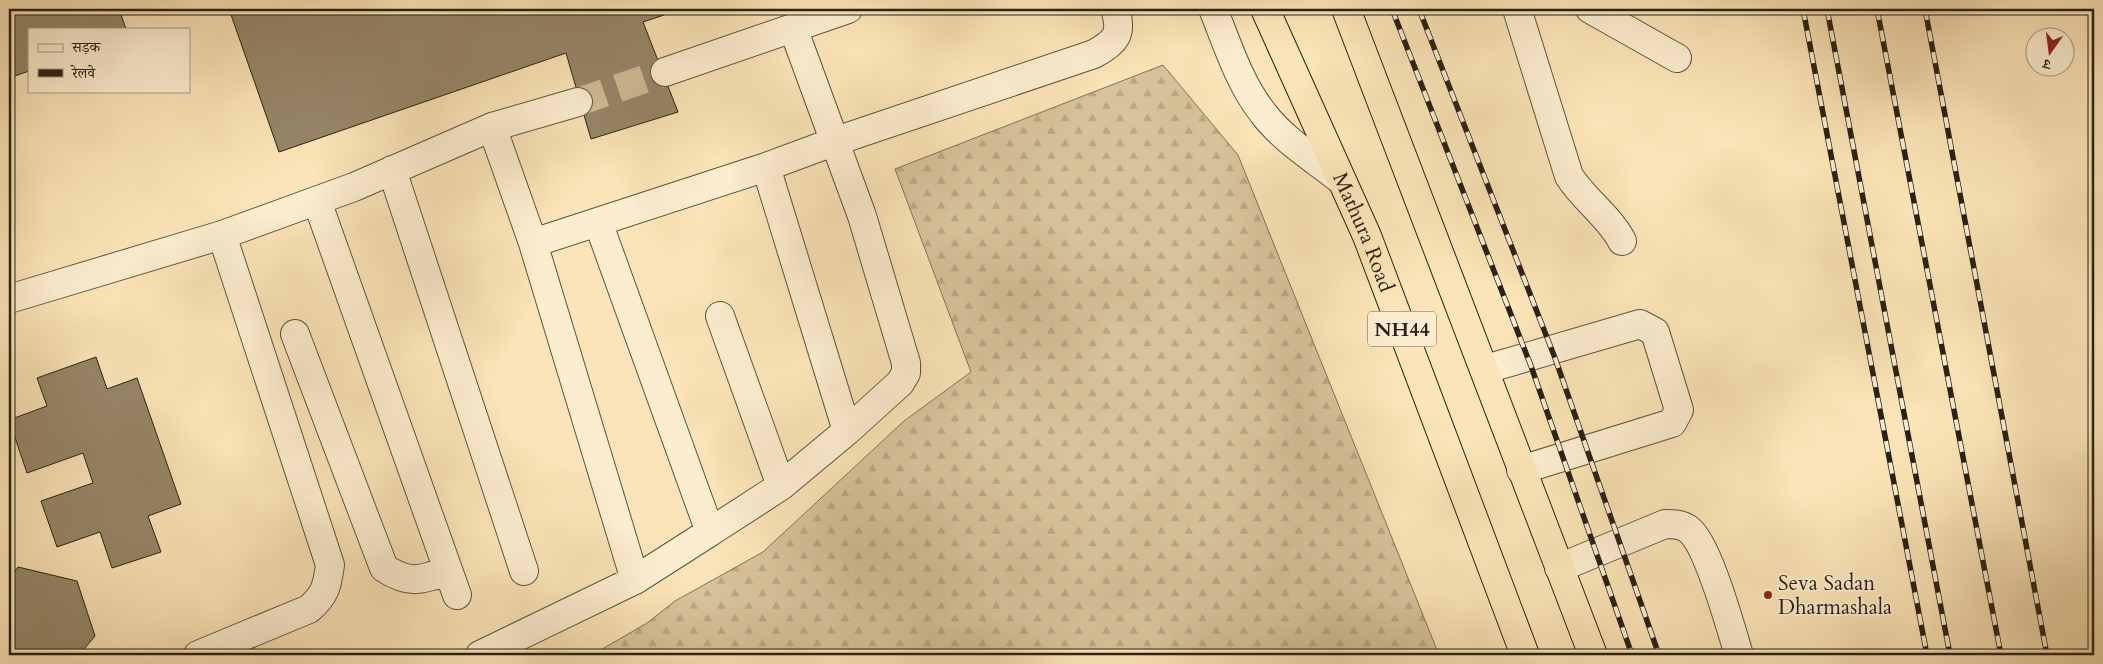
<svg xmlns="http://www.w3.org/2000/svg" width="2103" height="664" font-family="Cardo,'Noto Serif Devanagari',serif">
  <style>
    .forest { fill: url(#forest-firs); stroke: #807258 }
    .building { fill: #968669; stroke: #292115 }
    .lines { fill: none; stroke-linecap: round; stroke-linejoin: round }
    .minor-tunnel { stroke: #d1bd97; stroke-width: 28; stroke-dasharray: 28 14; stroke-linecap: butt }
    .minor-casing { stroke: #5e523e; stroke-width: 30 }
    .highway-casing { stroke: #292115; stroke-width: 30 }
    .minor { stroke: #fcedd0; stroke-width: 28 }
    .highway { stroke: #fbe4b7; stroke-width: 28 }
    .rail-casing { stroke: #292115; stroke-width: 5.5 }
    .rail { stroke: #fcedd0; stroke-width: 4; stroke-dasharray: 11; stroke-linecap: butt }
    .poi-dot { fill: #8f2418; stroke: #fcedd0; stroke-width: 2 }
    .labels { text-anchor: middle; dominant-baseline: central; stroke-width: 4; stroke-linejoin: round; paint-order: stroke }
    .shield { fill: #fcedd0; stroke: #685e4d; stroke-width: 1 }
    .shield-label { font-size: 20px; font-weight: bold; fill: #292115 }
    .street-label { font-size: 21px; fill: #292115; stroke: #fcedd0 }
    .poi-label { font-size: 21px; fill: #292115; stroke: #fcedd0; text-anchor: start }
  </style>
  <defs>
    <pattern id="forest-firs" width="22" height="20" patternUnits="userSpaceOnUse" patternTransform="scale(1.25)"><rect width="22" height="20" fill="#d7c39b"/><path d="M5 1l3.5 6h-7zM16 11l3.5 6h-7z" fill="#b9a785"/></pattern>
  </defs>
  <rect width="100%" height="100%" fill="#fbe4b7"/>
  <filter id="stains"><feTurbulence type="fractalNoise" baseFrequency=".004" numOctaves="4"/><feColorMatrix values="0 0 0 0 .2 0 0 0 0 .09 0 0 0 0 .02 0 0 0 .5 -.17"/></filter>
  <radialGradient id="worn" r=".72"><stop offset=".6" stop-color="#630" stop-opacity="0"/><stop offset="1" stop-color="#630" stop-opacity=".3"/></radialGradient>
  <path class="forest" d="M1163,65L1238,155L1439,655H592L647,623L675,601L763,552L904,421L971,372L895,169Z"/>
  <path class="building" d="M9,9H119L126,29H29V71L9,78Z
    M229,9H682L643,22L678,112L591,139L566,53L279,152Z
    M96,357L107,389L137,378L181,504L148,516L161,552L112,568L100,532L57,547L41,501L93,483L83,453L27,473L9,420L47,406L37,378Z
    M18,567L77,581L95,636L79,655H9V579Z"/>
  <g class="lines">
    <path class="minor-tunnel" d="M578,102L665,72"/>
    <defs>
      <path id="minor" d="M1213,9C1227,43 1239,83 1263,113C1283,140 1316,160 1342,181
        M1517,9L1569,176C1584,200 1609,216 1622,241
        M1590,9L1677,58
        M665,72L848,9
        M578,102L492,127L533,243L766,167L836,141L1094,54C1116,42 1123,34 1115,9
        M766,167L847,431L900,383L906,373V363L862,216L793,28
        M392,170L524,571
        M317,201L457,595
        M598,222L710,532L781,486
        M533,243L635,580L710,532
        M9,299L222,235L354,187L492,127
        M720,316L781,486L847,431
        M295,334L384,568C410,585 422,580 448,570
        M1486,369L1640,324L1655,332L1679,410L1672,423L1521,470
        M1559,568L1665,524C1673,524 1681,524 1688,529C1708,543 1731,629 1739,655
        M198,655L309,609C325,595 327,587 330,565L222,235
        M480,655L635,580"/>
      <g id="highway">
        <path id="s1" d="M1265,9L1367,236L1525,655"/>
        <path d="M1346,9L1593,655"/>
      </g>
    </defs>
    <use href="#minor" class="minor-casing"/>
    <use href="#highway" class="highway-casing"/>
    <use href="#minor" class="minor"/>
    <use href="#highway" class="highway"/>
    <defs>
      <path id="rail" d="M1392,9L1531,366L1632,655
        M1419,9L1555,358L1659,655
        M1803,9L1927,655
        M1827,9L1950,655
        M1877,9L2001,655
        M1925,9L2047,655"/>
    </defs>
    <use href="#rail" class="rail-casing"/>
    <use href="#rail" class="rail"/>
  </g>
  <circle class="poi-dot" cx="1768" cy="595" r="5"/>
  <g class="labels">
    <rect class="shield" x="1368" y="311.5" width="68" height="35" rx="4"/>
    <g class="shield-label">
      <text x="1402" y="329">NH44</text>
    </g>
    <g class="street-label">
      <text stroke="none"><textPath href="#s1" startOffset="244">Mathura Road</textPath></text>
    </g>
    <g class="poi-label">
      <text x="1778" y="583">Seva Sadan<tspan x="1778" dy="24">Dharmashala</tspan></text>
    </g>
  </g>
  <rect width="2103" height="664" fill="none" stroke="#fbe4b7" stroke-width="30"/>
  <rect x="10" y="10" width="2083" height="644" fill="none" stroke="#292115" stroke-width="2.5"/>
  <rect x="15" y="15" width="2073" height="634" fill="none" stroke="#292115"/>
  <rect x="28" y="28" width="162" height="65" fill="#fcedd0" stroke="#a89b85"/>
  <rect x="38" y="44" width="25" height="8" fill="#fcedd0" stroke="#a89b85"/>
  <text x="72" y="52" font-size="15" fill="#292115">सड़क</text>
  <rect x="38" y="69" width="25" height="8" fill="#292115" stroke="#a89b85"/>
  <text x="72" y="78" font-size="15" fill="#292115">रेलवे</text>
  <g transform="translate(2050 52) rotate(194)"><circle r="24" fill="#fcedd0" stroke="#a89b85"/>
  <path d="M0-4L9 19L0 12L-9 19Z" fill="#8f2418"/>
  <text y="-8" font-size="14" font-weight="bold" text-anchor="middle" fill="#292115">उ</text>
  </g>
  <rect width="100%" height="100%" filter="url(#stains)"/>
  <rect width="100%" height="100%" fill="url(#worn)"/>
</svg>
